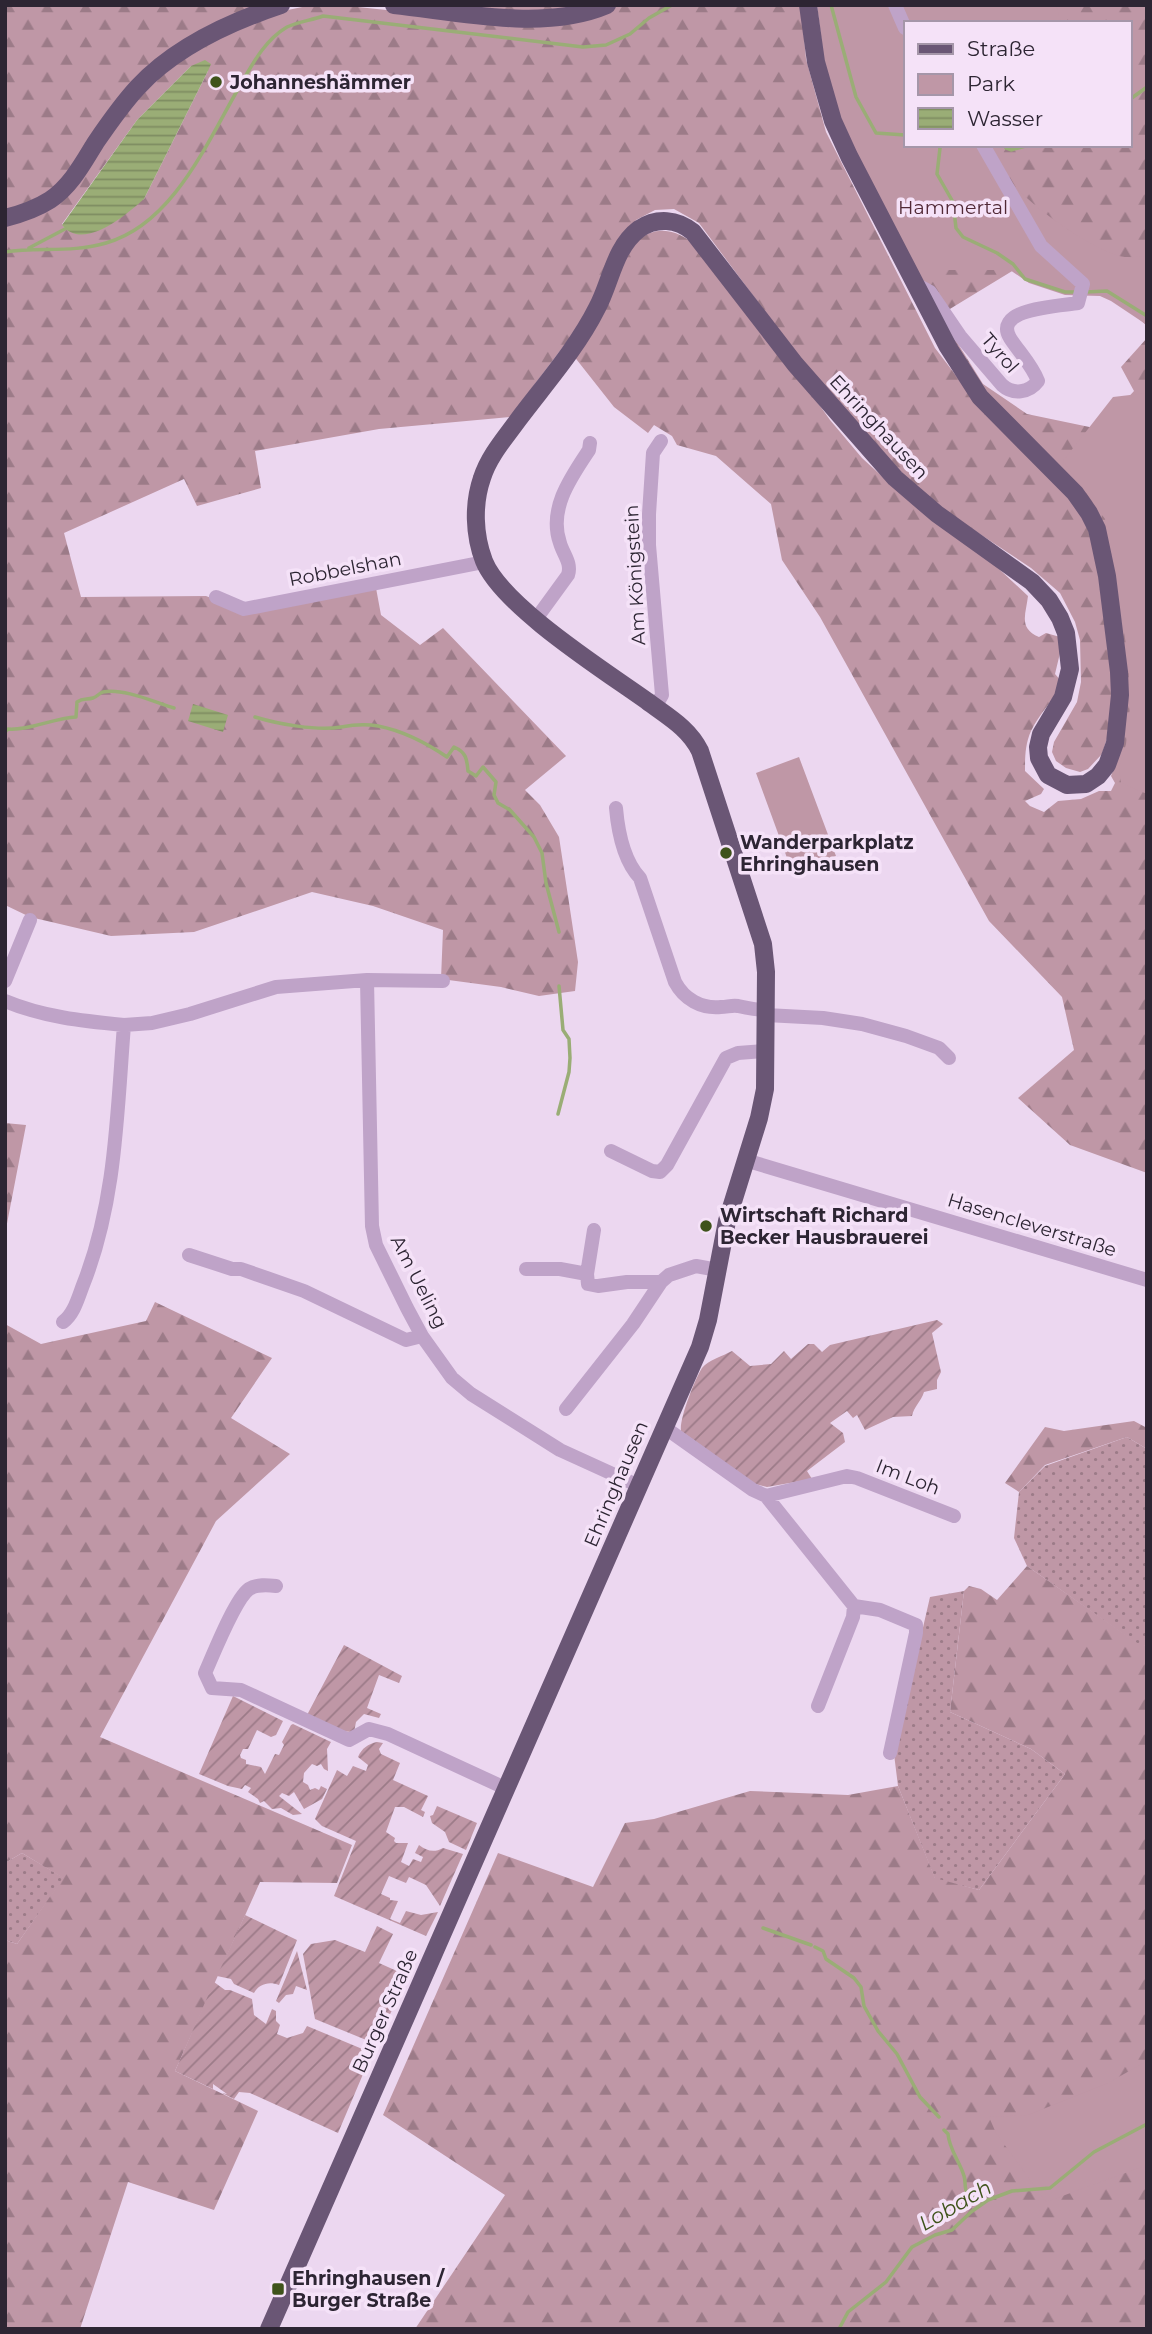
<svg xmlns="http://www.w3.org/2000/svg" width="1152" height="2334" font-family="Montserrat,sans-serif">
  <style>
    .grass { fill: url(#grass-dots) }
    .forest { fill: url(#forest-firs); fill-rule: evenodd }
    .park { fill: #bf97a6 }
    .garden { fill: url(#garden-furrows) }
    .water { fill: url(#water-rules) }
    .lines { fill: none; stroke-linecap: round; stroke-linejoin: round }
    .stream { stroke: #9aad76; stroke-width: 3.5 }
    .minor { stroke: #bfa3c8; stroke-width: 14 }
    .major { stroke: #6a5675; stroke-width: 18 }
    .poi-dot { fill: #3f531b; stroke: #f5e2f8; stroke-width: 2.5 }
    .labels { text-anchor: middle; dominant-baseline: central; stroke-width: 7; stroke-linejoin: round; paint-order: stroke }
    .poi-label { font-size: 19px; font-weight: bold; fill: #2d2533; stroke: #f5e2f8; text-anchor: start }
    .park-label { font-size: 19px; fill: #512936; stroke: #f5e2f8 }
    .street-label { font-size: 19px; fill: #2d2533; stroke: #f5e2f8 }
    .water-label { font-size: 21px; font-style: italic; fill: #3f531b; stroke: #f5e2f8 }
  </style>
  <defs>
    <pattern id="grass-dots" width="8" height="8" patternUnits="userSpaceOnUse" patternTransform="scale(1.75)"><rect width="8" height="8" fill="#bf97a6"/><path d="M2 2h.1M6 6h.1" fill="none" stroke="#9c7b88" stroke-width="1.8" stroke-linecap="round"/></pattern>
    <pattern id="forest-firs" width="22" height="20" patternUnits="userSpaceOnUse" patternTransform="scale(1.75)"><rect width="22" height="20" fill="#bf97a6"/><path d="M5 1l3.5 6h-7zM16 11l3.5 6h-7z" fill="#9c7b88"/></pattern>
    <pattern id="garden-furrows" width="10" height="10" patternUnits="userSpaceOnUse" patternTransform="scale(1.75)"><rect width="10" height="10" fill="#bf97a6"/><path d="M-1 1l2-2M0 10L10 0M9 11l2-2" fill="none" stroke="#9c7b88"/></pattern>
    <pattern id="water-rules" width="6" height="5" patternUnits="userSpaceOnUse" patternTransform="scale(1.75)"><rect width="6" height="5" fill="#9aad76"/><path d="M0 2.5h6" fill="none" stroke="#7e8d61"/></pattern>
  </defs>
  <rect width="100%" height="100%" fill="#ecd7f0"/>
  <path class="grass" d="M1127,1437L1147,1449V1643L1143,1648L1027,1566L1014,1538L1019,1492L1045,1466Z
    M964,1591L950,1712L1031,1749L1065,1774L979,1890L935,1879L898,1786L894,1754L930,1597Z
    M22,1853L64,1878L17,1944L5,1940V1863Z"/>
  <path class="forest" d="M5,5H267L198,36L47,196L5,213Z
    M312,5L358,7L509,23L608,11L618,5H801L806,59L826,132L935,348L980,407L1076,505L1096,546L1112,681L1110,729L1102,754L1088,769L1080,772L1066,768L1056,761L1052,752L1054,742L1077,702L1081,682L1080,640L1075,622L1060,593L1031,568L924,497L813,376L699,223L674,209L655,210L636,220L581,323L510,417L379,429L255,451L261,488L197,506L184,479L64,533L81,597L206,596L245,611L376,588L381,615L420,645L443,628L566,756L525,790L540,805L559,837L578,962L575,991L539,996L501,987L441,979L443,930L373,906L312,892L194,932L111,936L30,917L5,905V225L30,218L165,69L207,44L278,12ZM191,66L208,71L144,199L65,229L62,224L137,120Z
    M437,5H594L541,13Z
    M817,5H1147V326L1087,273L1040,254L940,315L983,384L1027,414L1099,429L1134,391L1121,367L1147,338V1173L1070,1145L1018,1098L1074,1050L1062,997L989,921L820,617L782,560L771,504L716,456L677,445L672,436L654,425L648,433L614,407L573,355L636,241C655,227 671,228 690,241L808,389L830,420L862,458L909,501L984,555L1028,596C1026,614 1018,628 1039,637L1046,633L1060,637V653L1055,674L1062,682C1054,700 1039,714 1031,731C1025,744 1025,758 1025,771L1044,789L1041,794L1025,801L1030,806L1044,812L1058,801L1081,799L1099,791H1111L1115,783L1111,776L1121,750L1106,538L967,369L915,270ZM905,23H1129V145H905Z
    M5,1123L26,1125L5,1234Z
    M155,1302L272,1358L231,1418L290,1454L216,1521L100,1737L352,1845L337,1883L260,1882L175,2071L258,2111L214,2210L128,2182L80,2329H5V1940L17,1944L63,1878L22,1853L5,1863V1324L41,1344L146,1321Z
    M1134,1421L1147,1428V1449L1127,1437L1045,1465L1019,1492L1005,1483L1045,1427L1064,1431Z
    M1027,1566L1143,1647L1147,1643V2329H415L505,2195L383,2115L498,1853L593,1887L625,1823L654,1819L750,1791L848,1795L898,1786L935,1878L979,1890L1065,1774L1031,1749L950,1712L964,1591L969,1586L981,1589L997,1600Z"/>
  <path class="park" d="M817,5H1056L1061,23H905V145H988C997,160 1004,174 1015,186C1035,209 1091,248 1119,256C1128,258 1138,257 1147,256V325L1111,301L1100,296L1065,295L1029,283L1010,270H915L848,140L826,76Z
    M1147,393V794L1121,783L1119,768L1126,744L1130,706L1128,657L1110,546L1105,519L1063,461L1113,397Z
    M799,757L836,856L794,877L756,773Z
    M1147,2061V2165L1046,2202L996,2133L989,2117L1028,2115L1108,2083Z"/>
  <path class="garden" d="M937,1320L943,1324L932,1333L941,1372L937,1380V1389L924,1392C921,1402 914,1406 912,1416L893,1417L865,1430L857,1415L853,1418L847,1411L830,1423L843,1433L845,1442L807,1471L812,1479L767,1487L755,1484L681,1431C679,1419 695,1379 702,1368C708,1360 723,1356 732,1351L750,1366L771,1364L784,1351L791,1359L808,1344H814L822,1352L830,1345Z
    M344,1645L402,1676L399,1683L379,1675L367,1708L381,1714L379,1718L364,1714L356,1722L354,1732C339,1733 321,1722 307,1715Z
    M233,1696L283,1721L276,1735L271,1737L257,1730L248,1749H243L240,1755L241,1758L246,1760V1764L261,1767L265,1774L275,1754L279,1755L284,1745L282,1742L291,1725L293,1724L331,1742L327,1749L328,1771L324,1769L321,1764L317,1766L312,1764L304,1773L303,1782L308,1785L310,1790L315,1788L319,1790L321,1786L327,1789L322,1799L304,1809L294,1792L289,1796L282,1793L279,1796L302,1814L293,1815L281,1808L272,1809L264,1801L260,1803L258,1799L248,1792L251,1788L245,1785L242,1789L228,1786L199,1774Z
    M377,1742L383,1743L379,1749L381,1754L400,1763L393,1780L428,1796L421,1810L425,1812L423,1817L404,1807H395L386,1832L395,1838L394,1841L396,1843H408L401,1862L409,1866L413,1859L421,1862L423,1857L415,1853L419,1845C427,1851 434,1853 443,1848L463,1854L440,1906L426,1885L409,1877L406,1883L389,1876L381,1894L390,1898V1900L398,1901L390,1919L400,1923L406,1911L421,1915L438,1912L426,1936L334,1896L356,1841L322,1826L315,1819L337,1770L347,1776L353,1766L366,1771L368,1765L358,1757C362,1748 368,1744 377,1742Z
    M437,1806L477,1823L466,1850L449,1842L445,1832L432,1823L430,1816L433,1815Z
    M245,1915L297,1940L279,1985C269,1981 259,1984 254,1993L234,1984L231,1979L217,1976Z
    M377,1926L393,1934L379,1963L408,1976L376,2044L315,2019L303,1954L311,1944L335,1940L365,1952Z
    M297,1951L307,1990L296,1986L293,1994L286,1995L279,2003L276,2001Z
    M214,1982L225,1990H230L252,1999L254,2015L266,2024L272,2009L276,2011V2021L280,2025L277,2034L287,2038L303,2033L307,2026L372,2053L338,2133L250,2093L239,2092L234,2099L222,2093L227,2094L213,2084V2089L175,2071Z"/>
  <path class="water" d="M205,60L211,64L208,71L144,199C126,215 83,252 62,225L137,120L191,66Z
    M193,704L228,715L223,732L188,721Z"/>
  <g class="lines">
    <path class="stream" d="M831,5L856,97L876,133L905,135
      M1129,100L1147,87
      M938,145L940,148L937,174L953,202L956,228L963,237L997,253L1013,264L1025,279L1065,292H1075
      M1006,148L1011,150L1029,145
      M29,248L65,229
      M5,252C38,247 73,253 106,243C174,224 208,140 241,84C253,63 265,40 287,27C298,22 312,20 323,16L583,47L606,45L630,34L649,18L672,5
      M1086,292L1107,291L1147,316
      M255,717C278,724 316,731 341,727C352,725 366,724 378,726C404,731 425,742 447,757L454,747C466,752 467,759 468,771L476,776L483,767L496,782L494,795L498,803L510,810L534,837L542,853L546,883L559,932
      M5,732L8,729C28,731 54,718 76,717L77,702C83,698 87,700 93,698C97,697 99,693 103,692C124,688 154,702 174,708
      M558,1114L569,1072L570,1058L569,1039L563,1030L559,986
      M763,1928L811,1945
      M815,1947L823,1951L826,1959L854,1978L861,1987L864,2006L878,2031L897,2054L920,2097L939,2117
      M944,2130L948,2134C949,2149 960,2162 964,2176C966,2181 964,2188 967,2193C972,2199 982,2196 988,2200
      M839,2329L848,2312L886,2282L912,2247L935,2235L952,2230L971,2212L988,2200L1012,2191L1050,2188L1094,2152L1147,2124"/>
    <path class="minor" d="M895,5L905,28
      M917,285L930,292L960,336L1002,385C1013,395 1029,393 1038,381C1032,365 1019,352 1010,338C992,308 1061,306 1078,303L1083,284L1041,246L983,145
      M216,597L244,609L484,562
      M536,619L568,575C572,563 563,554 560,543C548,509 571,477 589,450L590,443
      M655,707L662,695L649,545V514L653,453L661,441
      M616,808C618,831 624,861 640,878L675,982C684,999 701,1009 721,1007C727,1007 732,1005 738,1006C747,1008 756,1010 765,1010
      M367,980L443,981
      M5,981L30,920
      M5,1001C43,1017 83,1021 124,1025
      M766,1015L823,1018L862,1024L906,1036L939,1048L949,1058
      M611,1151L652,1171L660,1172L667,1165L726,1058L738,1053L765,1051
      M745,1160L1147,1280
      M189,1255L232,1269H241L304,1291L406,1340L422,1336
      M526,1269H560L587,1274L588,1284L598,1286L627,1282H661
      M587,1274L594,1230
      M63,1322C74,1314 78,1298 83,1285C116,1202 117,1113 124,1025L152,1023L190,1014L276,987L367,980L372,1226L376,1245L407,1308L422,1336L452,1378L471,1394L560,1450L639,1486
      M566,1409L633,1324L661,1282L669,1275L696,1266L718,1270
      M664,1427L753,1490L766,1496L847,1476L857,1478L954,1516
      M766,1496L854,1606L853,1617L818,1706
      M276,1586C267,1585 257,1584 249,1589C235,1599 213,1655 205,1673L212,1688L241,1690L349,1740L369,1729L388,1734L505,1788
      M854,1606L880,1610L916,1625V1633L890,1753"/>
    <path class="major" d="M394,5C460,12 544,32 607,5
      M5,218C21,214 36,209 50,200C71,186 83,163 96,142C109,123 122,104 138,87C175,47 230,22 281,5
      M269,2329L700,1347L708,1320L727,1221L759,1118L765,1089L766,972L763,944L700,751C689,728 667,716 647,701C605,671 502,606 484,561C474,535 473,504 482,478C489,456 505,438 518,420C545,384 577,348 597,308C611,282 614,248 639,229C657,217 677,219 693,232L795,364L895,478L937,514L1032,582L1049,600L1060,618L1066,633L1070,669L1063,697L1041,734L1038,747L1039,758L1048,775L1067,785L1086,784L1098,776L1107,765L1115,743L1120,695L1119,672L1107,576L1097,529L1089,513L1075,493L980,397L948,347L849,156L833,121L816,62L808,5"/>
  </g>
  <g class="poi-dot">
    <circle cx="216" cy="82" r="7"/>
    <circle cx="726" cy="853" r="7"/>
    <circle cx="706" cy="1226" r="7"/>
    <rect x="271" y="2282" width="14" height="14" rx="3.5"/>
  </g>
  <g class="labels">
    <g class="poi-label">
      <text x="230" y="82">Johanneshämmer</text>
      <text x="740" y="842">Wanderparkplatz<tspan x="740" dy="22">Ehringhausen</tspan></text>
      <text x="720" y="1215">Wirtschaft Richard<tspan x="720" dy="22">Becker Hausbrauerei</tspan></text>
      <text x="292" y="2278">Ehringhausen /<tspan x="292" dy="22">Burger Straße</tspan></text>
    </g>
    <g class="park-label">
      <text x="953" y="207">Hammertal</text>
    </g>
    <g class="street-label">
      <text transform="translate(1000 353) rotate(49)">Tyrol</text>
      <text transform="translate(879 427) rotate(47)">Ehringhausen</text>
      <text transform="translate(345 569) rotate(-11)">Robbelshan</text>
      <text transform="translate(635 575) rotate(-93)">Am Königstein</text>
      <text transform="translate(1032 1225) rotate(17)">Hasencleverstraße</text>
      <text transform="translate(419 1282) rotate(63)">Am Ueling</text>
      <text transform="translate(908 1477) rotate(21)">Im Loh</text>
      <text transform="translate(616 1484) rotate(-67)">Ehringhausen</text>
      <text transform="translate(385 2011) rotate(-66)">Burger Straße</text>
    </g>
    <g class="water-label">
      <text transform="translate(955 2205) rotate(-30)">Lobach</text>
    </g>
  </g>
  <rect width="1152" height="2334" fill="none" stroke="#2d2533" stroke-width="14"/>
  <rect x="904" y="21" width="228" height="126" fill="#f5e2f8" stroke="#a596a9" stroke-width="2"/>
  <rect x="918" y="44" width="35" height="10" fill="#6a5675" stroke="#a596a9" stroke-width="2"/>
  <text x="967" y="56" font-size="21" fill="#2d2533">Straße</text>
  <rect x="918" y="74" width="35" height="21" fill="#bf97a6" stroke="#a596a9" stroke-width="2"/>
  <text x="967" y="91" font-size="21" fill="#2d2533">Park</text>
  <rect x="918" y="108" width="35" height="21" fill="url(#water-rules)" stroke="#a596a9" stroke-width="2"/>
  <text x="967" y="126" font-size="21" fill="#2d2533">Wasser</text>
</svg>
